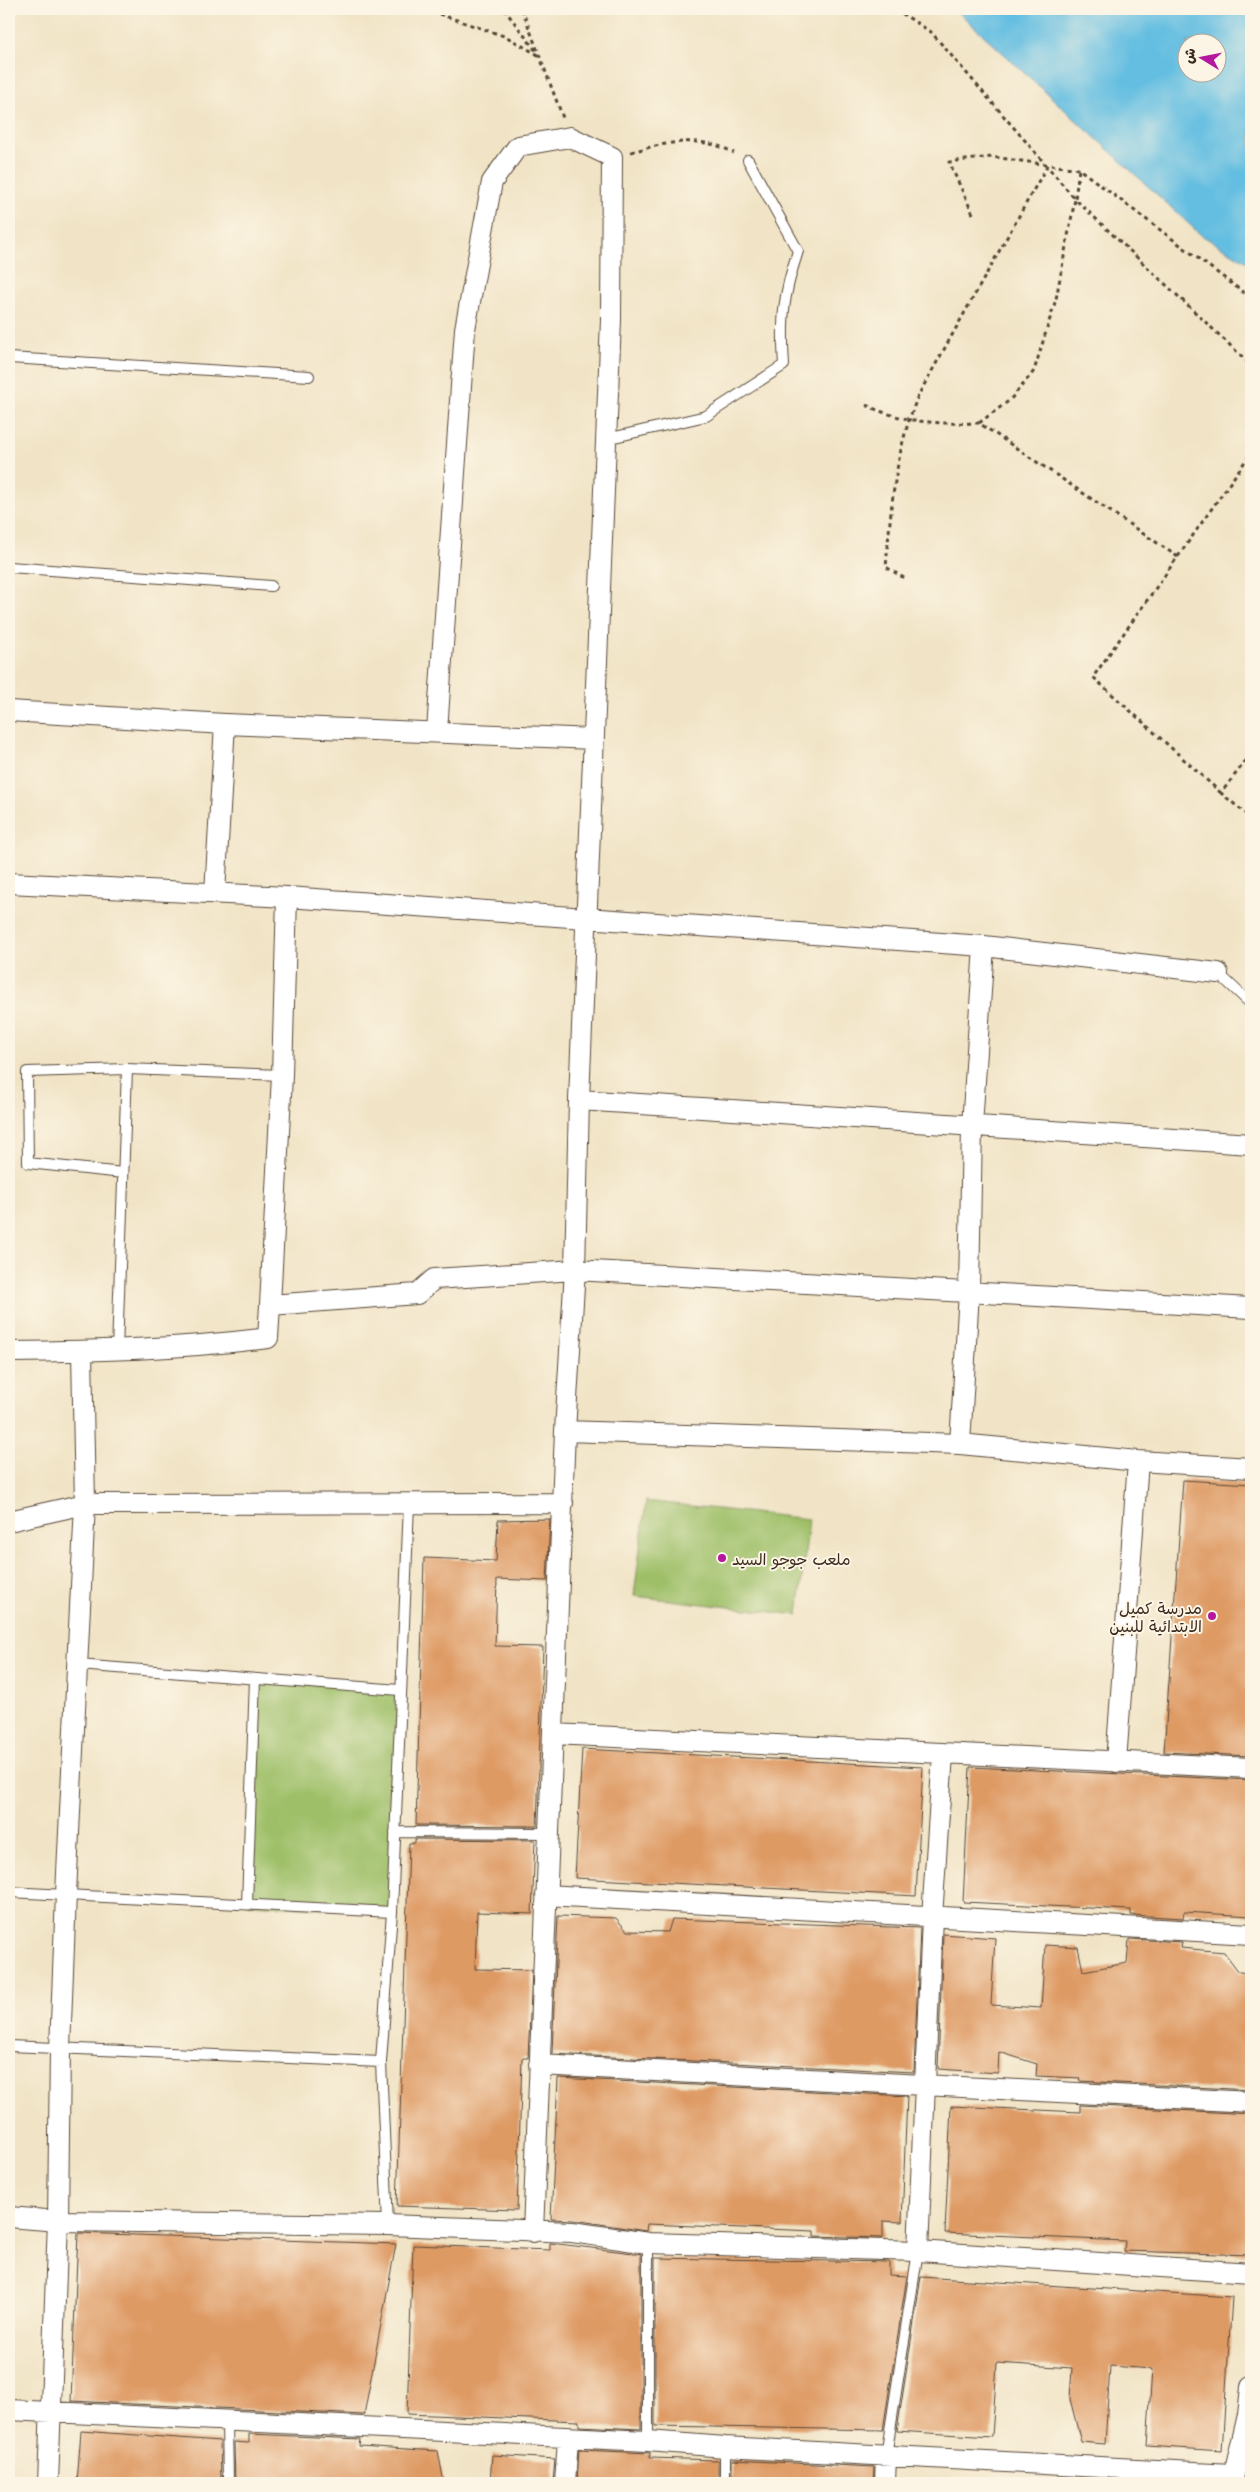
<svg xmlns="http://www.w3.org/2000/svg" width="1260" height="2492" font-family="Mali,'Playpen Sans Arabic',sans-serif">
  <style>
    .green { fill: #9ebf68; stroke: #6c7443 }
    .water { fill: #64bee1; stroke: #507480; fill-rule: evenodd }
    .building { fill: #de9a64 }
    .lines { fill: none; stroke-linecap: round; stroke-linejoin: round }
    .service-casing { stroke: #564637; stroke-width: 12 }
    .minor-casing { stroke: #564637; stroke-width: 22 }
    .path { stroke: #564637; stroke-width: 3; stroke-dasharray: 4 4; stroke-linecap: butt }
    .service { stroke: #fff; stroke-width: 10 }
    .minor { stroke: #fff; stroke-width: 20 }
    .poi-dot { fill: #b5179e; stroke: #fcf5e5; stroke-width: 2 }
    .labels { text-anchor: middle; dominant-baseline: central; stroke-width: 4; stroke-linejoin: round; paint-order: stroke }
    .poi-label { font-size: 16px; fill: #3b2a1e; stroke: #fcf5e5; text-anchor: start }
  </style>
  <rect width="100%" height="100%" fill="#fcf5e5"/>
  <filter id="ink" filterUnits="userSpaceOnUse"><feTurbulence type="fractalNoise" baseFrequency=".02" numOctaves="2"/><feDisplacementMap in="SourceGraphic" scale="10" xChannelSelector="R" yChannelSelector="G"/><feConvolveMatrix kernelMatrix="1 2 1 2 8 2 1 2 1" color-interpolation-filters="sRGB"/></filter>
  <filter id="wash" filterUnits="userSpaceOnUse"><feTurbulence type="fractalNoise" baseFrequency=".0096" numOctaves="4" result="noise"/><feDisplacementMap in="SourceGraphic" scale="20" xChannelSelector="R" yChannelSelector="G"/><feGaussianBlur stdDeviation="1.12" result="paint"/><feColorMatrix in="noise" values="0 0 0 0 0 0 0 0 0 0 0 0 0 0 0 0 0 1.4 0 .05"/><feComposite in="paint" operator="in"/></filter>
  <g filter="url(#wash)">
    <rect width="100%" height="100%" fill="#f1e4c6"/>
    <path class="green" d="M646,1501L809,1519L798,1615L634,1596Z
      M255,1679L400,1690L392,1912L247,1904Z"/>
    <path class="water" d="M955,9H1251V264L1201,235ZM1188,42H1218V72H1188Z"/>
    <g id="blocks">
      <path class="building" d="M1183,1480L1251,1484V1756L1164,1752Z
        M550,1519L547,1581L497,1579L495,1646L543,1647L537,1826L416,1825L424,1558L496,1561L498,1520Z
        M582,1749L923,1767L916,1896L575,1878Z
        M970,1767L1251,1780V1916L1184,1912L1183,1918L1131,1915V1910L963,1902Z
        M415,1839L535,1840L532,1914L477,1912L475,1969L532,1970L528,2058H522L517,2210L397,2206L409,1843H415Z
        M558,1916L616,1918L627,1931L668,1932L672,1919L920,1928L914,2072L552,2054Z
        M943,1934L995,1938L991,2005L1041,2008L1045,1945L1078,1947L1083,1971L1127,1963L1129,1939L1182,1942L1181,1948L1224,1952L1239,1972L1251,1973V2090L1080,2081L1081,2078L1036,2076L1037,2064L999,2052L998,2073L938,2069Z
        M558,2078L907,2096L902,2222L883,2221V2238L814,2236V2231L647,2224L646,2231L574,2220L551,2219Z
        M1080,2105L1251,2114V2255L1124,2251L1125,2241L945,2233L951,2106L1080,2112Z
        M78,2233L396,2244L364,2415L71,2401Z
        M550,2243L641,2254V2429L579,2426V2421L407,2414L413,2245L550,2250Z
        M655,2258L889,2262V2275L907,2276L883,2430L655,2426Z
        M921,2277L1232,2297L1222,2451L1147,2446L1152,2369L1110,2366L1105,2444L1081,2442L1070,2399L1072,2368L997,2363L992,2437L897,2431Z
        M81,2431L220,2441L221,2483H77Z
        M249,2434L360,2439L359,2446L438,2451L444,2483H235L234,2442L249,2443Z
        M579,2450L650,2453V2458L718,2460V2483H577Z
        M492,2455L555,2459L553,2483H490Z
        M732,2460L874,2467L873,2483H732Z"/>
    </g>
  </g>
  <g filter="url(#ink)">
    <use href="#blocks" fill-opacity="0" stroke="#564637" stroke-width="1"/>
    <g class="lines">
      <defs>
        <path id="service" d="M9,358L309,376
          M606,439L706,416L784,365C781,318 783,296 798,251L748,160
          M9,567L271,586
          M1218,973L1251,1004
          M123,1173L28,1163L27,1072L127,1069L282,1075
          M117,1351L127,1069
          M78,1665L400,1690
          M395,1832L549,1833
          M9,1892L392,1912
          M247,1904L255,1679
          M9,2046L381,2062
          M388,2225L381,2062L392,1912L409,1504
          M648,2243V2441
          M227,2421L228,2483
          M886,2456L918,2251
          M725,2483V2447"/>
        <path id="minor" d="M9,711L225,724L594,739
          M437,731L465,329L492,182L518,146L570,137L612,157L611,320L579,1100L575,1270L565,1431L533,2232
          M9,883L287,897L984,946L1218,973
          M215,893L225,724
          M984,946L972,1126L969,1292L960,1444L1138,1461L1116,1762
          M579,1100L1251,1144
          M270,1305L282,1075L287,897
          M9,1352C95,1351 181,1349 268,1338L270,1305L417,1294L434,1279L575,1270L1251,1308
          M565,1431L960,1444
          M1138,1461L1251,1468
          M9,1521L85,1504L563,1503
          M553,1734L1251,1768
          M546,1895L1251,1934
          M539,2065L1251,2102
          M9,2217L58,2221L388,2225L572,2232L648,2243L918,2251L1251,2273
          M918,2251L932,1917L943,1754
          M9,2410L648,2441L725,2447L1232,2474
          M48,2483L58,2221L60,2049L66,1894L85,1504L82,1352
          M565,2483L568,2439
          M885,2483L886,2456
          M1232,2483L1248,2415L1251,2387"/>
      </defs>
      <use href="#service" class="service-casing"/>
      <use href="#minor" class="minor-casing"/>
      <path class="path" d="M424,9L507,37L540,56
        M504,9L537,52
        M522,9L563,118
        M895,9L931,32L1047,166
        M631,152C665,143 701,134 734,153
        M973,214L949,162L992,157L1079,169
        M1251,298L1079,169L1075,199L1251,365
        M866,405C904,423 937,424 979,423
        M904,578L886,567C891,508 895,449 919,394L1047,166L1075,199L1056,299L1034,371L1010,400L979,423L1178,557
        M1251,754L1221,793L1251,818
        M1221,793L1093,677L1251,453"/>
      <use href="#service" class="service"/>
      <use href="#minor" class="minor"/>
    </g>
  </g>
  <g class="poi-dot">
    <circle cx="722" cy="1558" r="5"/>
    <circle cx="1212" cy="1616" r="5"/>
  </g>
  <g class="labels">
    <g class="poi-label">
      <text x="732" y="1558">ملعب جوجو السيد</text>
      <text x="1202" y="1607" text-anchor="end">مدرسة كميل<tspan x="1202" dy="18">الابتدائية للبنين</tspan></text>
    </g>
  </g>
  <rect width="1260" height="2492" fill="none" stroke="#fcf5e5" stroke-width="30"/>
  <g transform="translate(1202 58) rotate(280)"><circle r="24" fill="#fcf5e5" stroke="#afa495"/>
  <path d="M0-4L9 19L0 12L-9 19Z" fill="#b5179e"/>
  <text y="-8" font-size="14" font-weight="bold" text-anchor="middle" fill="#3b2a1e">ش</text>
  </g>
</svg>
